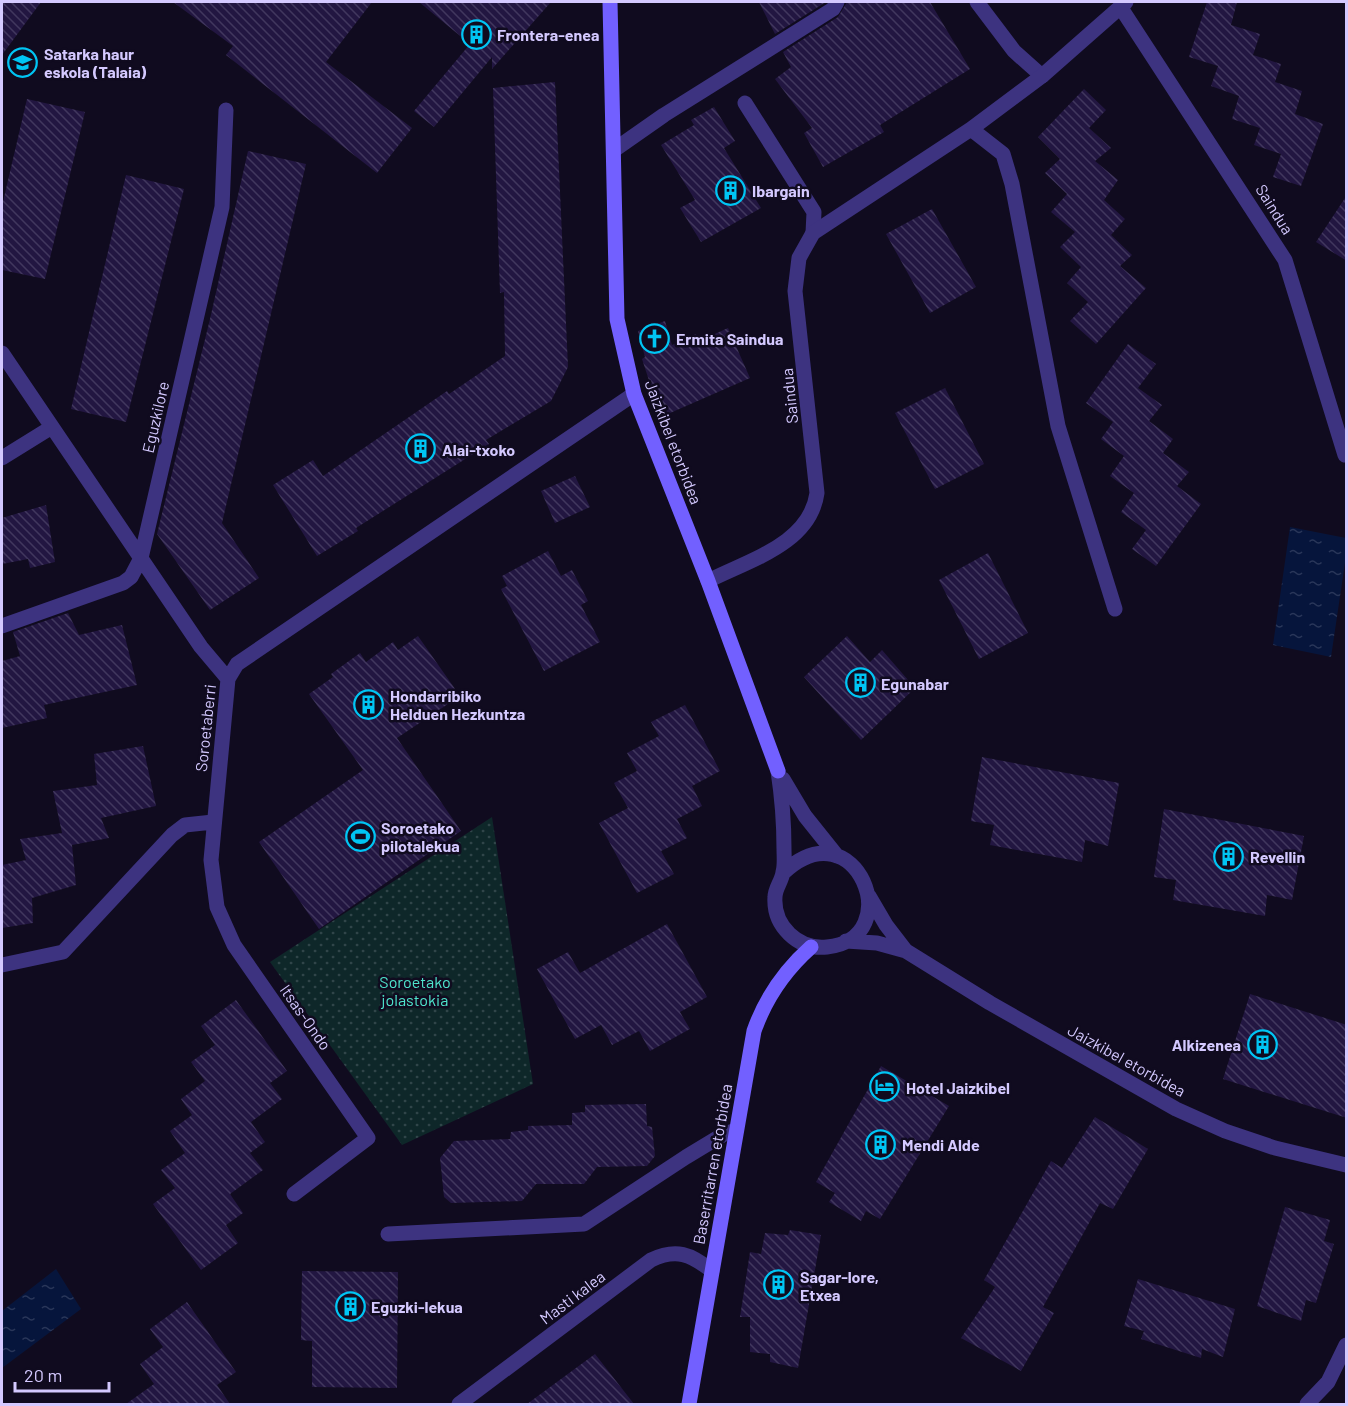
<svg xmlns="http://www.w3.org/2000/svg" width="1348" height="1406" font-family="Barlow,sans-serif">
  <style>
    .park { fill: url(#park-dots) }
    .water { fill: url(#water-ripples) }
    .building { fill: url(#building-back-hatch) }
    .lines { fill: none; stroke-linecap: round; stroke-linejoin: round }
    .lane { stroke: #3d3380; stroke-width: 15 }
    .street { stroke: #3d3380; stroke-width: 15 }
    .secondary { stroke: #7260ff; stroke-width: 15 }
    .labels { text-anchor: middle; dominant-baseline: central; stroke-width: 5; stroke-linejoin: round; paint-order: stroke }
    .poi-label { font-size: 16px; font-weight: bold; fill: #d4c9ff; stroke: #100b1f; text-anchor: start }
    .street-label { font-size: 16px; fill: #d4c9ff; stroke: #100b1f }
    .park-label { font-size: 16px; fill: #4fe5cd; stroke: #100b1f }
  </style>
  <defs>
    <pattern id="park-dots" width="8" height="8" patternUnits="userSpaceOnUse" patternTransform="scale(1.5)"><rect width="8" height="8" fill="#0e2729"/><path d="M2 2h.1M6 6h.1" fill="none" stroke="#304549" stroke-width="1.8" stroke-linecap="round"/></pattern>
    <pattern id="water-ripples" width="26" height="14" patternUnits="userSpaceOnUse" patternTransform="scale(1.5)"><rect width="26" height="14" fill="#06153c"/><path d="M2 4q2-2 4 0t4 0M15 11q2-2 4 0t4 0" fill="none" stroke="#293659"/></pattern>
    <pattern id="building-back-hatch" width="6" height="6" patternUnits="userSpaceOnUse" patternTransform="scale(1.5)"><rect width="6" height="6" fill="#221641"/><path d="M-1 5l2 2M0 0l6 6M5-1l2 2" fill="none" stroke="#41375e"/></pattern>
  </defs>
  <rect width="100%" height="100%" fill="#100b1f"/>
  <path class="park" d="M492,817L533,1084L402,1145L270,962Z"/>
  <path class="water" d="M1290,527L1346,538V556L1331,657L1273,645Z
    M56,1269L81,1309L2,1368V1311Z"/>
  <path class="building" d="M2,2H41L2,55Z
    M173,2H372L326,62L412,128L377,173L226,55L233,46Z
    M419,2H551L492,69V57L434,127L414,111L470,44Z
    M759,2H826L775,34Z
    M847,2H930L970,69L880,125L884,132L823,167L804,133L812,128L775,79L791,67L783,52L838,17Z
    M1207,2H1237L1231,25L1260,34L1253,55L1281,64L1275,82L1302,91L1295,114L1323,124L1301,186L1273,177L1281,154L1254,145L1260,128L1232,119L1239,96L1211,86L1218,66L1189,57Z
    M555,82L568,367L551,401L486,440L489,444L356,528L358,531L317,556L273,485L313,460L323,476L447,391L449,394L505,356L504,292L500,293L493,88Z
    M1084,89L1106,110L1089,128L1111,148L1095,161L1118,180L1104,200L1125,219L1111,235L1132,255L1120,266L1146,288L1096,344L1070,321L1088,302L1067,283L1081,267L1060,247L1075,232L1051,212L1067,194L1045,173L1060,159L1038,137Z
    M27,99L85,112L45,279L2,270V206Z
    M714,107L735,141L724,148L761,208L701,242L680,208L695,200L661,145L694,125L691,120Z
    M248,151L306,164L222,523L259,578L210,610L157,534L210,319Z
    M126,175L184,189L126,422L71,409Z
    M1347,195V261L1316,242Z
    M932,209L976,287L930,313L886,234Z
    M665,321L672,345L696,334L699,341L728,328L750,378L661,417L642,359L645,357L638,331Z
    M1128,344L1156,364L1138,388L1162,405L1149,421L1173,439L1163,453L1189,472L1177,486L1201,504L1156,566L1132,549L1146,530L1121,512L1134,493L1110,476L1124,456L1101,439L1113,422L1086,403Z
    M945,388L984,464L935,489L895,413Z
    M575,476L590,507L555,523L541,491Z
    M46,505L55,562L30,568L28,559L2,564V518Z
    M548,551L561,576L572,570L588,601L581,605L600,642L544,671L501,589L507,586L502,576Z
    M988,553L1028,633L979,659L939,580Z
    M68,613L79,635L122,625L137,685L44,705L47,718L2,728V661L20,656L13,632Z
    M418,636L460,696L397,738L461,831L319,929L259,842L363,770L309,694L333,677L331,674L360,653L366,662L393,642L398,650Z
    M847,636L870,662L882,650L915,688L861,740L804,677Z
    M685,705L720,771L692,786L702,806L677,819L687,838L661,851L674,874L637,893L599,823L628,808L614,783L637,771L627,753L659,736L651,722Z
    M143,746L156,806L101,818L109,838L72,845L76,885L32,898L33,923L2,928V865L26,860L20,839L62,833L53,791L97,785L94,754Z
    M982,757L1119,783L1108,846L1085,840L1082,862L990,845L994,825L971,821Z
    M1164,809L1304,836L1292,900L1267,895L1265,916L1173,900L1176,880L1154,877Z
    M667,924L707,997L680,1012L690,1029L650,1051L639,1031L612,1045L601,1025L575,1039L537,969L568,952L580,973Z
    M1250,994L1347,1025V1118L1223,1079Z
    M236,1000L287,1071L270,1083L282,1099L251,1122L265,1142L250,1153L263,1170L230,1194L243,1213L226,1225L238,1243L201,1270L153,1204L175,1188L161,1170L185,1153L170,1131L192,1115L181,1099L205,1081L191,1062L215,1045L201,1026Z
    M881,1066L949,1106L880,1219L866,1211L861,1221L829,1202L835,1193L816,1182Z
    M646,1104L647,1126L652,1127L655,1156L647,1166L597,1167L584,1184H536L522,1201L451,1203L444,1197L440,1158L454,1141L510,1139L511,1132L528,1130V1126L572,1125V1113L585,1112V1105Z
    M1095,1117L1148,1149L1113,1209L1100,1203L1043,1307L1054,1313L1021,1371L961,1338L995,1287L984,1280L1051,1161L1062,1168Z
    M1285,1207L1330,1220L1324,1241L1334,1244L1316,1303L1306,1300L1301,1321L1257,1306Z
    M790,1230L821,1235L798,1368L770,1362V1354L750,1352V1317H740L750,1252L761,1254L765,1233L788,1235Z
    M302,1271L398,1272L397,1388L312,1387V1341L301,1340Z
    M1138,1279L1235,1309L1223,1357L1202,1349L1201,1358L1141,1339L1144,1331L1124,1326Z
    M187,1302L236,1372L217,1385L230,1404H126L154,1384L140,1364L163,1347L150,1329Z
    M595,1354L634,1404H527Z"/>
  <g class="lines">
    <path class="lane" d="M977,2L1014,51L1042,76
      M745,103L814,212L813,233
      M614,150L664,115L833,9L837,2"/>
    <path class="street" d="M1121,8L1285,260L1345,455
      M971,129L1003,154L1012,184L1058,426L1115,609
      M2,353L201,647L228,679
      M2,458L52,427
      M708,581C749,560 810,544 817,493L795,291L799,258L813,233L971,129L1042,76L1126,2
      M2,626L123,583L131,577L141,558L222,207L226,110
      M778,771C782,797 784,823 784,849C784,856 785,865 783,872C782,881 775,888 775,897C773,926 798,950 827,947C909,939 856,804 783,873
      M783,779L805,816L837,856
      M869,896L886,925L906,951
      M846,941L877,943L906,951L990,1003L1176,1109L1225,1131L1275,1148L1346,1165
      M2,965L63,952L172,835L185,825L213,822
      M294,1194L368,1138L234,945L217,907L211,860L228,679L237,664L634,394
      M388,1234L584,1224L686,1157L724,1134L736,1130
      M459,1404L651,1260C676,1248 691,1254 712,1271
      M1307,1404L1328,1382L1346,1345"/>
    <path class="secondary" d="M610,2L617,319L634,394L708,581L778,771
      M689,1404L754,1031C766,997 784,971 811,947"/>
  </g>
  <defs>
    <symbol id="building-ring" viewBox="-11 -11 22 22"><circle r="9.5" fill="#100b1f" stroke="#00c5f4" stroke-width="1.5"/><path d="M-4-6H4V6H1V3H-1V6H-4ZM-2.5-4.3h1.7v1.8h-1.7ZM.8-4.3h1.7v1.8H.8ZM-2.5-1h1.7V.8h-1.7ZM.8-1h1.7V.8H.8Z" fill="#00c5f4"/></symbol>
    <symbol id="school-ring" viewBox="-11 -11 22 22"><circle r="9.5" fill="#100b1f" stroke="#00c5f4" stroke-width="1.5"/><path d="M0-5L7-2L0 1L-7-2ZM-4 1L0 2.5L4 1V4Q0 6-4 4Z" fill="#00c5f4"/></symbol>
    <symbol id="church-ring" viewBox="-11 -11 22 22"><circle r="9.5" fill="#100b1f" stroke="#00c5f4" stroke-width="1.5"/><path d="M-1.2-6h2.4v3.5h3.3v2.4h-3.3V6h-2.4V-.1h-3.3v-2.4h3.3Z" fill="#00c5f4"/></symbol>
    <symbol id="stadium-ring" viewBox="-11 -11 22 22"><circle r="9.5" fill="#100b1f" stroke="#00c5f4" stroke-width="1.5"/><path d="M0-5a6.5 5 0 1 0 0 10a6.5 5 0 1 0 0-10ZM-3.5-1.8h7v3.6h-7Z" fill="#00c5f4"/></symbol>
    <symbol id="hotel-ring" viewBox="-11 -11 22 22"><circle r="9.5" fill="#100b1f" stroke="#00c5f4" stroke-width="1.5"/><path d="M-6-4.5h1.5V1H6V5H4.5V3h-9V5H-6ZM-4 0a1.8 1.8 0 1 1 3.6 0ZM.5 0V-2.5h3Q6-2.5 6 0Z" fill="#00c5f4"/></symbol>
  </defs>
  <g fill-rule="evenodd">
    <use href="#building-ring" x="460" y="18" width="33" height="33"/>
    <use href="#school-ring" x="6" y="46" width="33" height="33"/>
    <use href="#building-ring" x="714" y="174" width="33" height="33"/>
    <use href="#church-ring" x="638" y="322" width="33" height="33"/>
    <use href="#building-ring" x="404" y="432" width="33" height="33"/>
    <use href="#building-ring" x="844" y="666" width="33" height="33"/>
    <use href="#building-ring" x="352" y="688" width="33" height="33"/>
    <use href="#stadium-ring" x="344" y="820" width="33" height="33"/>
    <use href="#building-ring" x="1212" y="840" width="33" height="33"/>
    <use href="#building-ring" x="1246" y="1028" width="33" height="33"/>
    <use href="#hotel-ring" x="868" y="1070" width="33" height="33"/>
    <use href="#building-ring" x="864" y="1128" width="33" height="33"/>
    <use href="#building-ring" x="762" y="1268" width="33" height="33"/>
    <use href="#building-ring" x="334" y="1290" width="33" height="33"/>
  </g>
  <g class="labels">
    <g class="poi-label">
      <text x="497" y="34">Frontera-enea</text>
      <text x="44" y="53">Satarka haur<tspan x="44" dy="18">eskola (Talaia)</tspan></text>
      <text x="752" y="190">Ibargain</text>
      <text x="676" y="338">Ermita Saindua</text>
      <text x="442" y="449">Alai-txoko</text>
      <text x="881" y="683">Egunabar</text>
      <text x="390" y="695">Hondarribiko<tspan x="390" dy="18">Helduen Hezkuntza</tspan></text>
      <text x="381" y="827">Soroetako<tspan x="381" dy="18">pilotalekua</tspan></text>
      <text x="1250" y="856">Revellin</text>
      <text x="1241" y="1044" text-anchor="end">Alkizenea</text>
      <text x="906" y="1087">Hotel Jaizkibel</text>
      <text x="902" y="1144">Mendi Alde</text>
      <text x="800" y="1276">Sagar-lore,<tspan x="800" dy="18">Etxea</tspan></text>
      <text x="371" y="1306">Eguzki-lekua</text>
    </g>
    <g class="street-label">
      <text transform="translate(1275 209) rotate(58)">Saindua</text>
      <text transform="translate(789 396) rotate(-96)">Saindua</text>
      <text transform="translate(155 417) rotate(-77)">Eguzkilore</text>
      <text transform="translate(674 442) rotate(69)">Jaizkibel etorbidea</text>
      <text transform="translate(205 728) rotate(-84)">Soroetaberri</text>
      <text transform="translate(306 1017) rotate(55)">Itsas-Ondo</text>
      <text transform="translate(1127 1060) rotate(29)">Jaizkibel etorbidea</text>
      <text transform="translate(712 1164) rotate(-80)">Baserritarren etorbidea</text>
      <text transform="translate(572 1297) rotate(-37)">Masti kalea</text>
    </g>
    <g class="park-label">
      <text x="415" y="981">Soroetako<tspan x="415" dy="18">jolastokia</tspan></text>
    </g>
  </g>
  <rect width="1348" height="1406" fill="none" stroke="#d4c9ff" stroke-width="6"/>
  <path d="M15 1382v9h94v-9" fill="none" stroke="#d4c9ff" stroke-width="3"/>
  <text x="24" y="1382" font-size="18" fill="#d4c9ff" stroke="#100b1f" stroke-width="4.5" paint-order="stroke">20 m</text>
</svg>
